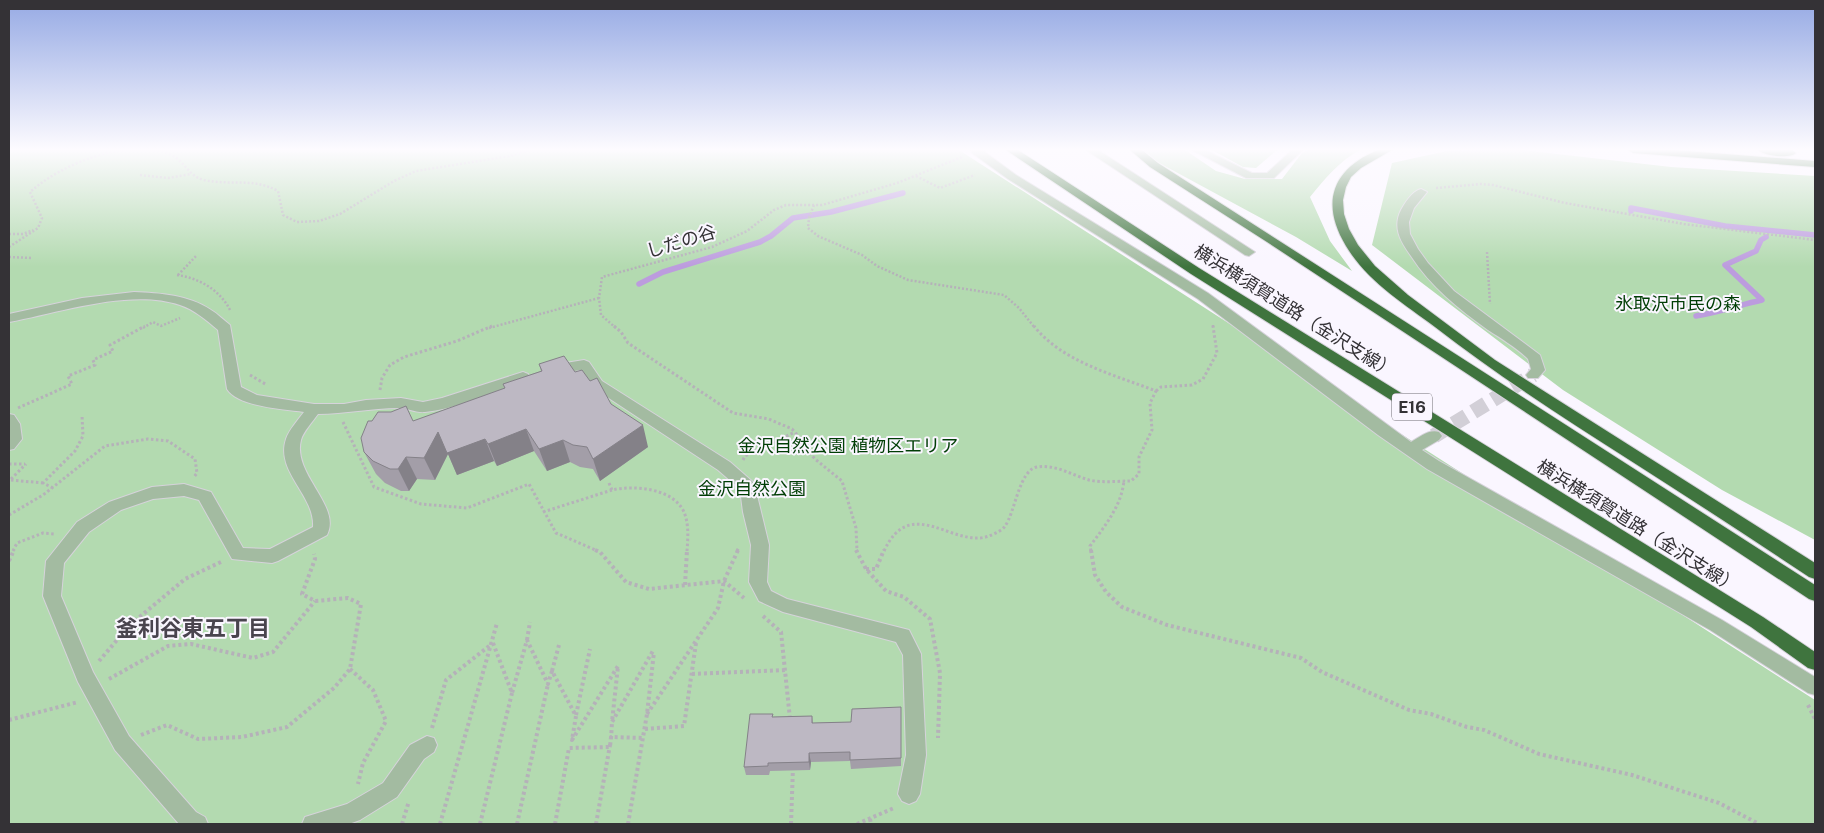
<svg xmlns="http://www.w3.org/2000/svg" width="1824" height="833" font-family="'Public Sans','Noto Sans JP',sans-serif">
  <style>
    .green { fill: #b3dab0 }
    .lines { fill: none; stroke-linecap: round; stroke-linejoin: round }
    .stream { stroke: #bc9cde; stroke-width: 5.5 }
    .minor-tunnel { stroke: #d2cfd7; stroke-width: 15; stroke-dasharray: 15 8; stroke-linecap: butt }
    .minor-casing { stroke: #d6d3db; stroke-width: 2 }
    .highway-casing { stroke: #d6d3db; stroke-width: 2 }
    .path-far2 { stroke: #b5b1b9; stroke-width: 2.5; stroke-dasharray: 2 2; stroke-linecap: butt }
    .path-far1 { stroke: #b5b1b9; stroke-width: 3; stroke-dasharray: 2.5 2.5; stroke-linecap: butt }
    .path { stroke: #b5b1b9; stroke-width: 4; stroke-dasharray: 3 3; stroke-linecap: butt }
    .minor { fill: #a3bba1; fill-rule: evenodd }
    .highway { fill: #3f743e; fill-rule: evenodd }
    .wall { fill: #a39ea8 }
    .shaded-wall { fill: #848188 }
    .building { fill: #bdb8c3; stroke: #848188 }
    .labels { text-anchor: middle; dominant-baseline: central; stroke-width: 4; stroke-linejoin: round; paint-order: stroke }
    .shield { fill: #faf6ff; stroke: #6f6d72; stroke-width: 1 }
    .shield-label { font-size: 16px; font-weight: bold; fill: #343236 }
    .street-label { font-size: 18px; fill: #343236; stroke: #faf6ff }
    .park-label { font-size: 18px; fill: #003e05; stroke: #faf6ff }
    .near-neighbourhood-label { font-size: 22px; font-weight: bold; fill: #49444e; stroke: #faf6ff }
  </style>
  <rect width="100%" height="100%" fill="#faf6ff"/>
  <path class="green" d="M9,150H959L1815,700V824H9Z
    M1141,150H1185L1216,171L1245,179H1282L1302,153L1308,150H1360C1339,161 1324,180 1310,197L1330,241L1352,271L1296,237L1150,158Z
    M1212,150H1277L1256,168L1243,167Z
    M1521,150L1671,167L1815,176V540L1722,490L1563,390L1372,245L1392,163L1447,151Z"/>
  <g class="lines">
    <path class="stream" d="M1631,211V208L1725,226L1815,235
      M639,284L663,272L760,242L771,236L793,218L831,212L903,193
      M1696,316C1719,312 1740,305 1762,300L1725,265L1756,251L1761,240L1766,237"/>
    <path class="minor-tunnel" d="M1434,436L1533,375"/>
    <defs>
      <path id="minor" d="M971,150H982L1016,175L1208,293L1411,442C1420,437 1429,429 1439,432L1442,436L1439,440L1422,450L1439,461L1722,620L1815,677V695L1808,693L1710,630L1427,469L1378,435L1198,299L1008,179L972,153Z
        M1086,150H1098L1255,252L1249,256L1245,255Z
        M1192,150H1205L1252,173H1267L1292,150H1303L1274,178H1246Z
        M1421,189L1427,192L1414,208L1409,222L1410,234L1418,249L1428,263L1454,291L1540,355L1545,370L1538,378H1528L1526,375L1531,369L1528,359C1517,348 1502,339 1488,330C1459,309 1431,287 1411,256C1401,242 1392,228 1401,210C1405,203 1412,191 1421,189Z
        M134,292C160,293 189,295 211,310C218,314 223,320 230,325L241,387L257,395L314,404H344L366,400L401,398L423,402L442,398L523,372L528,374L530,377L528,380C495,391 460,408 425,412C416,413 407,408 399,408C371,408 345,414 318,414C313,421 303,432 301,440C292,474 342,506 327,535L278,561L272,563L232,559L199,500L184,496L153,499L121,510L89,532L64,563L61,596L93,672L129,736L196,812L205,817L208,824H179L115,750L78,682L43,596L46,561L77,522L109,502L152,487L184,484L211,492L243,548L270,549L313,527C315,495 275,472 286,439C289,430 298,420 304,412C284,409 238,407 227,389L218,330C206,320 195,310 180,305C131,288 58,313 9,322V314L82,298Z
        M584,360L589,362L602,381L730,462L754,483L769,545L767,582L771,591L787,599L909,630L921,654L926,755L920,794L916,801L909,804L902,801L898,794L906,755L903,655L896,642L783,612L759,601L749,582L751,545L743,512L740,489L718,470L592,387L580,370L553,375L548,373L546,370L548,367L553,365Z
        M9,414L14,415L20,424L22,439L14,449L9,450Z
        M427,736L434,738L437,745L434,752L424,759L397,797L360,820L349,824H302L305,817L347,804L383,783L410,745Z"/>
      <path id="highway" d="M1006,150H1018L1199,268L1763,617L1815,652V670L1808,668L1751,627L1191,274Z
        M1130,150H1142L1158,163L1815,585V601L1809,599L1267,242L1150,167Z
        M1378,150H1392L1361,168L1351,177L1346,187L1343,200L1344,214L1349,229L1358,245L1375,266L1408,295L1495,360L1815,563V579L1809,577C1750,538 1691,499 1631,461C1564,418 1498,376 1435,327C1403,303 1367,281 1346,246C1320,203 1332,169 1378,150Z
        M1628,150H1674L1815,161V167L1633,153Z
        M1758,150H1792L1796,153C1790,159 1764,156 1758,150Z"/>
    </defs>
    <use href="#minor" class="minor-casing"/>
    <use href="#highway" class="highway-casing"/>
    <path class="path-far2" d="M140,175L168,178L191,174
      M916,176L940,188L975,175
      M1436,188L1481,184L1493,185L1565,203L1684,224L1815,240
      M814,205L809,218L808,228L818,236L862,255L877,266L908,280L1004,295L1019,308L1035,328
      M9,234H23L33,230
      M9,247L38,228L42,218L30,192C61,164 130,136 171,155C185,161 188,176 204,180C231,186 252,177 278,191L283,215L297,222L319,221L340,214L394,181L416,171L510,156L530,150
      M1487,252L1490,304
      M9,257L33,258
      M177,275C199,278 220,290 230,310
      M178,275L197,255
      M1213,325V328
      M143,328L153,322L161,326L180,318
      M489,328L599,298
      M616,328L601,315L599,298L602,277L712,247L747,231L774,210L786,205H822L897,183L962,157"/>
    <path class="path-far1" d="M614,326L621,332L628,343L733,413L769,419L792,429L808,447L809,452L815,459L842,481L856,528L857,551
      M250,375L267,385
      M380,390L382,378L390,365L404,357L457,341L492,326
      M1156,391L1161,387L1192,385L1203,379L1217,353L1213,326
      M18,408L72,384L68,376L95,365L93,360L113,351L110,345L145,326
      M343,422L374,487L421,504L467,508L529,484L556,533L598,551
      M743,460L745,456L795,432
      M9,464H25
      M11,479L26,464
      M11,480L43,483
      M609,483L612,490C634,485 673,488 684,512C689,524 688,538 687,551
      M53,488L43,483L75,451L83,436L82,415
      M543,512L612,490
      M9,515L43,495L105,446L148,439L168,441L195,459L197,473L194,477
      M13,551L17,543L43,533L55,534
      M737,551L739,547
      M884,551C911,493 953,549 989,536C994,534 1003,530 1005,526C1015,513 1019,470 1037,467C1055,464 1072,475 1089,480C1102,483 1118,481 1131,481L1139,474V457L1152,430L1150,403L1156,391C1115,375 1062,362 1034,326
      M1091,551L1090,546C1105,526 1122,505 1124,480"/>
    <path class="path" d="M595,550L600,552L626,582L649,589L724,581L744,598
      M856,550L866,569L886,591L904,597L930,619L940,673L938,738
      M1091,550L1095,575L1106,592L1122,607L1167,625L1301,658L1322,672L1409,710L1431,714L1467,727L1484,730L1539,754L1632,775L1719,803L1759,824
      M9,561L14,550
      M866,569H876L884,550
      M685,585L687,550
      M763,616L781,632L790,719
      M527,640L530,622
      M493,643L512,693L527,640L548,684L552,671L576,716L572,740L618,666L612,722L654,649
      M99,661L130,625L185,579L223,561
      M350,669L373,690L386,721L363,763L358,784
      M552,671L559,645
      M692,674L785,670
      M109,679L168,646L191,644L253,658L273,652L315,601
      M1808,705L1815,719
      M647,714L718,608L724,581L738,550
      M576,715L590,649
      M9,720L78,702
      M432,728L446,680L493,643
      M645,729L684,726L696,643
      M141,735L167,725L198,739L242,737L287,727L334,688L350,669L361,604L348,598L315,601L302,594L315,559L314,554
      M611,739L612,722
      M870,819L871,824
      M402,824L409,801
      M440,824L497,623
      M480,824L512,693
      M517,824L548,684
      M555,824L569,748L610,747L611,737L643,738
      M596,824L610,745
      M628,824L647,714L654,652
      M791,824L793,767
      M857,824L894,808"/>
    <use href="#minor" class="minor"/>
    <use href="#highway" class="highway"/>
  </g>
  <path class="wall" d="M539,364L575,372L590,381L611,404L648,447L600,481L593,469L580,467L570,462L547,471L534,451L497,466L494,461L457,475L448,454L435,480L417,479L409,491H401L385,483L376,474L364,452L505,388L503,384L541,371Z
    M901,707V766L851,769L850,761L811,762L810,770L770,771L769,775H746L744,767L773,717L812,716L813,723L851,722Z"/>
  <path class="shaded-wall" d="M643,425L648,447L600,481L593,459Z
    M526,429L534,451L497,466L488,444Z
    M438,432L485,439L494,461L457,475L448,454L435,480L424,458Z
    M563,440L570,462L547,471L539,449Z
    M406,457L417,479L409,491L398,469Z
    M809,753L811,762L810,770L809,762Z"/>
  <path class="building" d="M564,356L575,372L582,370L590,381L597,378L611,404L643,425L593,459L587,447L573,445L563,440L539,449L526,429L488,444L485,439L447,453L438,432L424,458L406,457L398,469H390L373,461L364,452L361,438L368,421H372L378,412H391L406,406L413,421L505,388L503,384L542,371L539,364Z
    M901,707V758L850,760V752L809,753V762L768,763V766L744,767L750,714H773L772,717L812,716V723L851,722L852,709Z"/>
  <linearGradient id="sky" x2="0" y2="1"><stop stop-color="#96aae4"/><stop offset="0.56" stop-color="#fdfbff"/><stop offset="1" stop-color="#fdfbff" stop-opacity="0"/></linearGradient>
  <rect width="1824" height="267" fill="url(#sky)"/>
  <g class="labels">
    <rect class="shield" x="1392" y="393.5" width="40" height="27" rx="4"/>
    <g class="shield-label">
      <text x="1412" y="407">E16</text>
    </g>
    <g class="street-label">
      <text transform="translate(681 241) rotate(-17)">しだの谷</text>
      <text transform="translate(1295 311) rotate(32)">横浜横須賀道路（金沢支線）</text>
      <text transform="translate(1638 526) rotate(32)">横浜横須賀道路（金沢支線）</text>
    </g>
    <g class="park-label">
      <text x="1678" y="303">氷取沢市民の森</text>
      <text x="848" y="445">金沢自然公園 植物区エリア</text>
      <text x="752" y="488">金沢自然公園</text>
    </g>
    <g class="near-neighbourhood-label">
      <text x="193" y="628">釜利谷東五丁目</text>
    </g>
  </g>
  <rect width="1824" height="833" fill="none" stroke="#343236" stroke-width="20"/>
</svg>
